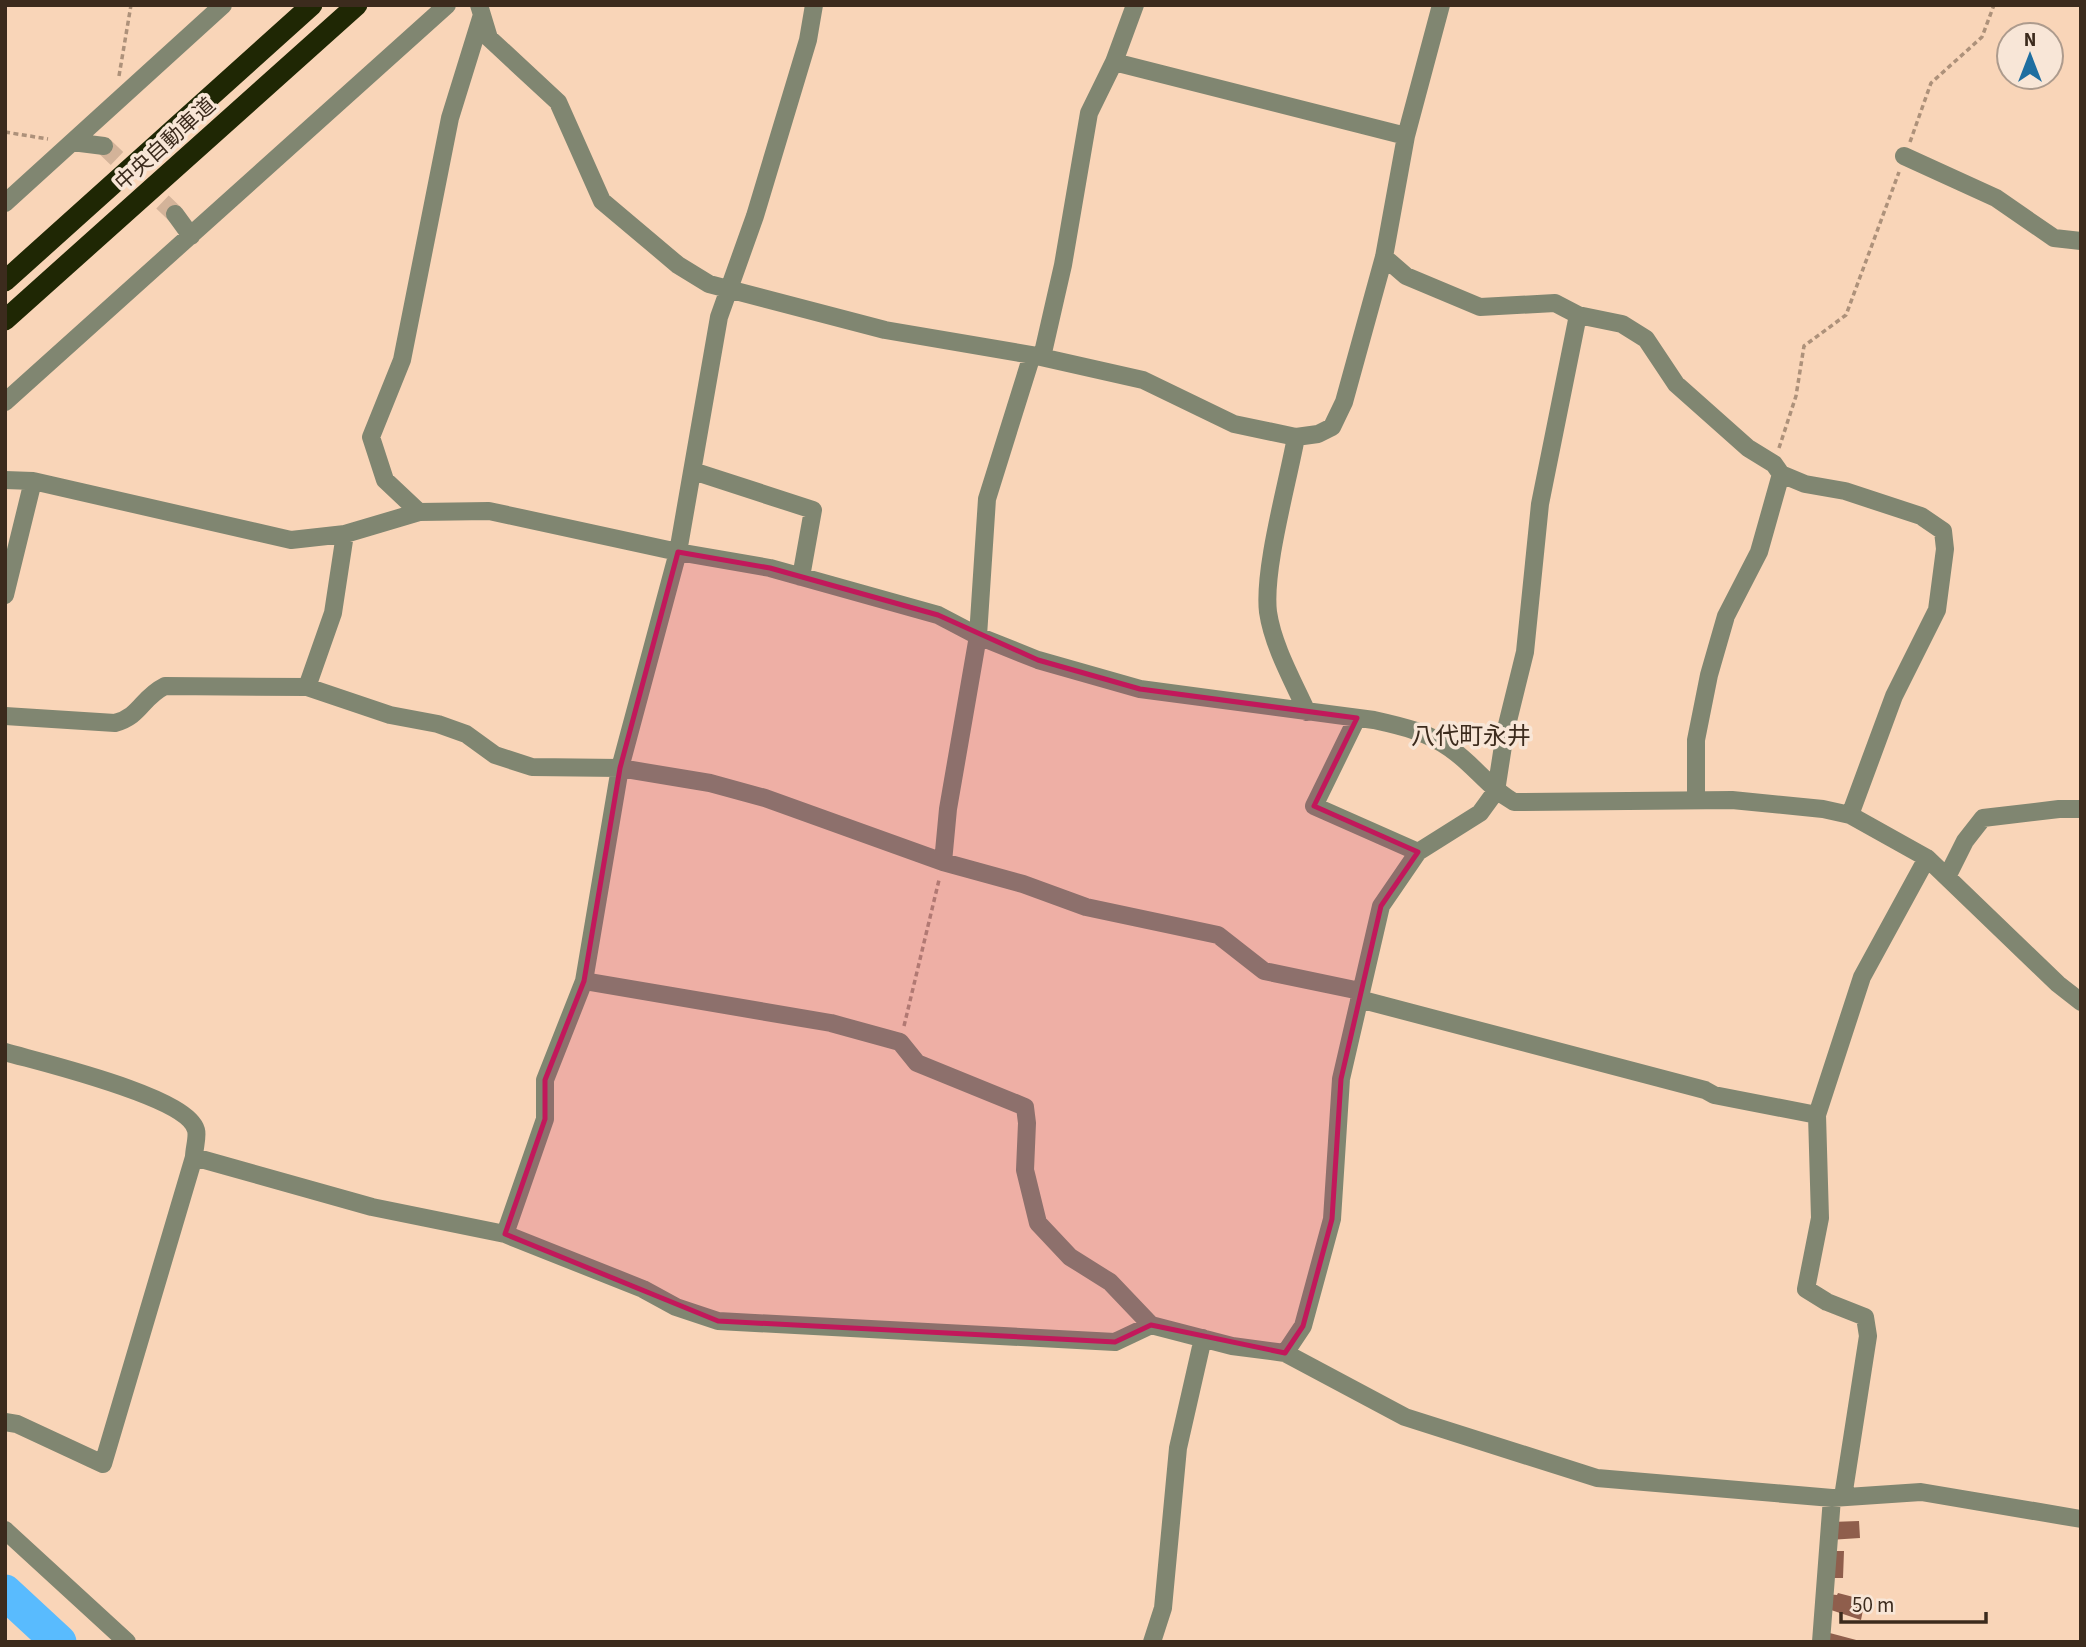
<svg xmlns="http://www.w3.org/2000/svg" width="2086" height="1647" font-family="'Source Sans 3','Noto Sans JP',sans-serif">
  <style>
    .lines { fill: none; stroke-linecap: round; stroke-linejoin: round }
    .river { stroke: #59bbfe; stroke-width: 35 }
    .building { fill: #8f5e4c }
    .minor-tunnel { stroke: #d3b399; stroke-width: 18; stroke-dasharray: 18 9; stroke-linecap: butt }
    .path { stroke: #ad917a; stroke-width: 3.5; stroke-dasharray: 5 3.5; stroke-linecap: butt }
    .minor { stroke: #808671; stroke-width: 18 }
    .highway { stroke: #1f2704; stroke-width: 21 }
    .marked { fill: #c2185b; fill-opacity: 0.2; stroke: #c2185b; stroke-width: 5; stroke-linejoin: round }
    .labels { text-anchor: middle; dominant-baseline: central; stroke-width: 7; stroke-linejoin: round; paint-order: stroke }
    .street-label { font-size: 21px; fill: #3c2b1d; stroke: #f8e6d7 }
    .quarter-label { font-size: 24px; fill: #3c2b1d; stroke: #f8e6d7 }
  </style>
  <rect width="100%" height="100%" fill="#f9d5b8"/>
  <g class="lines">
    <path class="river" d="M5,1592L59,1642"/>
  </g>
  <path class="building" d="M1859,1521L1860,1538L1829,1540L1831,1522Z
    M1829,1551H1844L1843,1578H1827Z
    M1838,1593L1865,1600L1861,1620L1828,1609L1826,1594L1837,1595Z
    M1826,1632L1860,1641V1642H1825Z"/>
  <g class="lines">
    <path class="minor-tunnel" d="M104,146L175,214"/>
    <path class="path" d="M119,76L131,5
      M5,132L48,139
      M1910,142L1931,83L1982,37L1994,5
      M1779,448L1796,396L1804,346L1846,315L1899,172
      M904,1026L939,880"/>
    <path class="minor" d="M479,5L489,38L558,102L602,201L678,265L709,284L885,330L1032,355L1143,380L1234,424L1296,437L1318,434L1332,427L1344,402L1384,257L1406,136L1441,5
      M1114,62L1406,136
      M72,142L104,146
      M1904,156L1996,198L2054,238L2081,241
      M5,203L223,5
      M175,214L191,236
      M1384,257L1406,276L1480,307L1555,303L1578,315L1622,324L1646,339L1676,384L1748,448L1774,464L1781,474L1805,484L1845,491L1921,516L1943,531L1945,549L1937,610L1894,696L1850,815
      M1042,357L1063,265L1089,113L1114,62L1135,5
      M5,402L447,5
      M1296,437C1288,482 1263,569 1268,612C1273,646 1293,681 1307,712
      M693,471L813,510L801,577
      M5,480L33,481L291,540L345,534L419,512L489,511L678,552L770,568L938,615L978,636L1038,660L1140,689L1374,720C1401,726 1428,732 1451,749C1474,765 1489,788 1514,802L1732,800L1823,809L1850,815L1927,858L2058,984L2081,1002
      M419,512L385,480L371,437L402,360L450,118L481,18
      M345,534L333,613L307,687L390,715L438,724L466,734L495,755L532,767L620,768L710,783L765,798L943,862L1023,884L1086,907L1218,935L1264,971L1360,991
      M5,595L33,481
      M5,716L115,723C141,716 141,698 165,686L307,687
      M1357,718L1314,806L1418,852
      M1696,800V740L1709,675L1726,616L1759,552L1781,474
      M943,862L948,809L978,636L987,499L1032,355
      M1947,877L1965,841L1983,818L2059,809H2081
      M584,981L831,1023L900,1042L917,1063L1025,1107L1027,1123L1025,1170L1038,1223L1070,1257L1110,1282L1151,1325L1232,1346L1285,1353L1405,1417L1597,1478L1832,1498L1921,1492L2081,1519
      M1359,999L1705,1090L1714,1095L1817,1115
      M5,1052C39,1062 187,1096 196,1130C198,1137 194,1149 194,1157L103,1464L17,1424L5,1422
      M194,1157L372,1207L505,1234L643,1289L676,1307L718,1321L1115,1342L1151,1325
      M505,1234L545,1119V1080L584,981L620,768L678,552L719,317L755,216L808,40L814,5
      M1285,1353L1303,1326L1332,1219L1341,1079L1381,906L1418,852L1480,813L1496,791L1505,733L1525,652L1540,504L1578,315
      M1843,1497L1868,1336L1865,1317L1827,1302L1806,1289L1820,1218L1817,1115L1862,977L1927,858
      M5,1530L127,1642
      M1152,1642L1163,1608L1178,1448L1203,1338
      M1821,1642L1832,1498"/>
    <path class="highway" d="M5,281L312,5
      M5,320L357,5"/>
  </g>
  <path class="marked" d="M678,552L770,568L938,615L1038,660L1140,689L1357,718L1314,806L1418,852L1381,906L1341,1079L1332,1219L1303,1326L1285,1353L1151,1325L1115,1342L718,1321L505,1234L545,1119V1080L584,981L620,768Z"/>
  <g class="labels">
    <g class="street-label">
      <text transform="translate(165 144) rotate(-42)">中央自動車道</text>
    </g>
    <g class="quarter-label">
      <text x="1471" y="736">八代町永井</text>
    </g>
  </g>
  <rect width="2086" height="1647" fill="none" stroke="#3c2b1d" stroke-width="14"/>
  <g transform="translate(2030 56)"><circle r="33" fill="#f8e6d7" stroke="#ad9b8d" stroke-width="2"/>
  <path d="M0-5L12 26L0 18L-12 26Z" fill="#1e6ea0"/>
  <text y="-10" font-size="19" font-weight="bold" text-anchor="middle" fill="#3c2b1d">N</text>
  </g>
  <path d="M1841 1612v10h145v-10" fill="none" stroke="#3c2b1d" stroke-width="3.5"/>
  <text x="1852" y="1612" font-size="21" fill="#3c2b1d" stroke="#f8e6d7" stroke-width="5" paint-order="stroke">50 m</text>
</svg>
